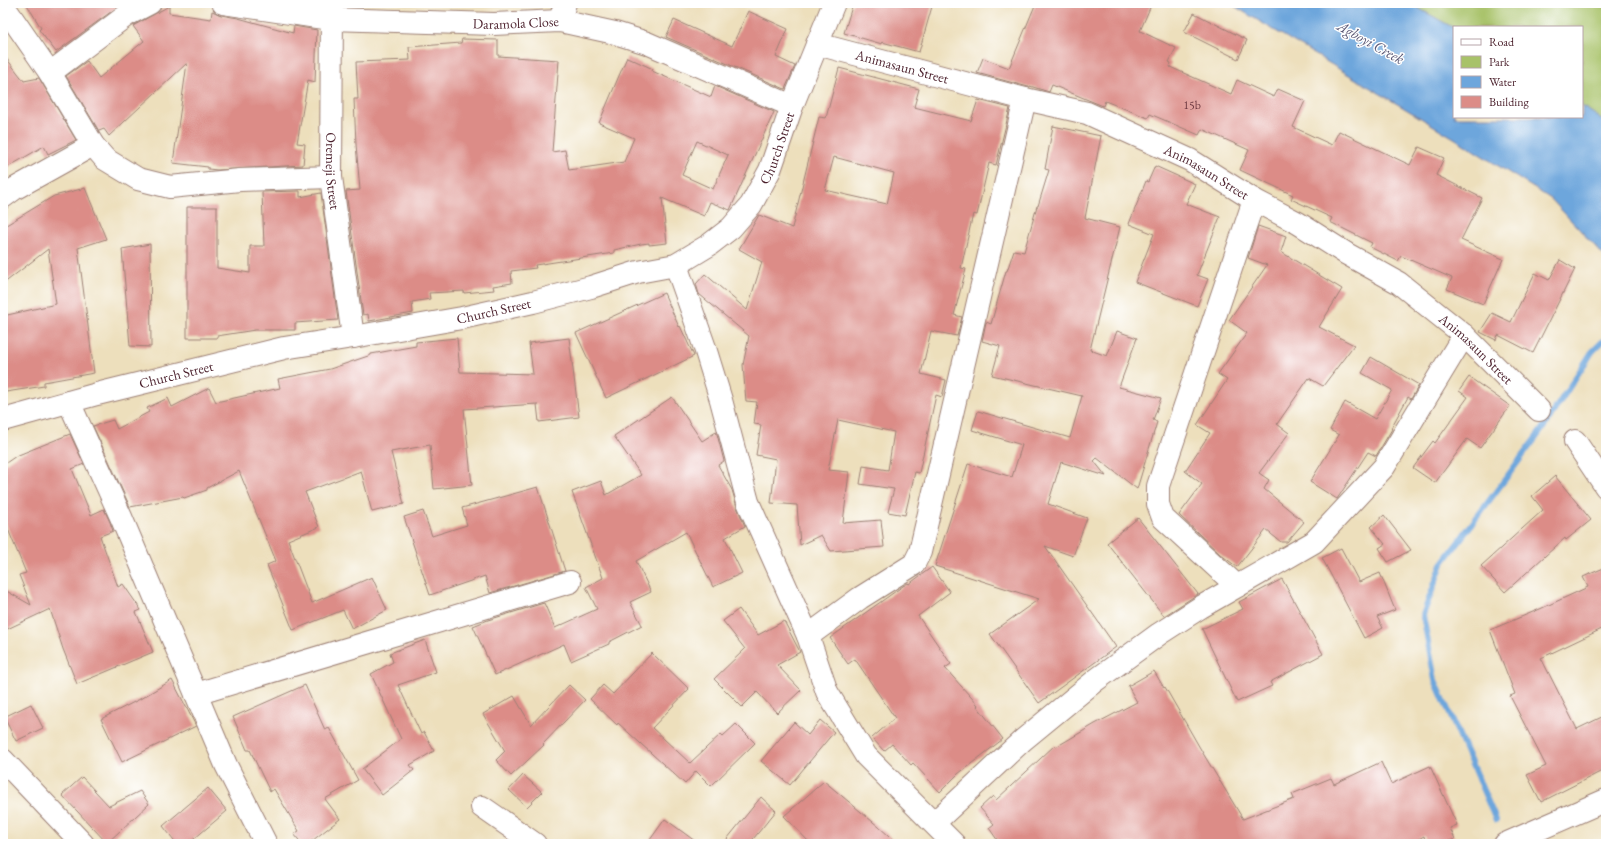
<svg xmlns="http://www.w3.org/2000/svg" width="1609" height="847" font-family="'EB Garamond',serif">
  <style>
    .green { fill: #a8c269; stroke: #79704a }
    .water { fill: #6da6dc; stroke: #5c6284 }
    .lines { fill: none; stroke-linecap: round; stroke-linejoin: round }
    .stream { stroke: #6da6dc; stroke-width: 6 }
    .building { fill: #dc8c87; fill-rule: evenodd }
    .street-casing { stroke: #9c7f74; stroke-width: 24 }
    .street { stroke: #fff; stroke-width: 22 }
    .labels { text-anchor: middle; dominant-baseline: central; stroke-width: 3; stroke-linejoin: round; paint-order: stroke }
    .number-label { font-size: 12px; fill: #6e3a42 }
    .street-label { font-size: 14px; fill: #4a1f2b; stroke: #fff }
    .water-label { font-size: 15px; font-style: italic; fill: #585572; stroke: #fff }
  </style>
  <rect width="100%" height="100%" fill="#fff"/>
  <filter id="ink" filterUnits="userSpaceOnUse"><feTurbulence type="fractalNoise" baseFrequency=".025" numOctaves="2"/><feDisplacementMap in="SourceGraphic" scale="8" xChannelSelector="R" yChannelSelector="G"/><feConvolveMatrix kernelMatrix="1 2 1 2 8 2 1 2 1" color-interpolation-filters="sRGB"/></filter>
  <filter id="wash" filterUnits="userSpaceOnUse"><feTurbulence type="fractalNoise" baseFrequency=".012" numOctaves="4" result="noise"/><feDisplacementMap in="SourceGraphic" scale="16" xChannelSelector="R" yChannelSelector="G"/><feGaussianBlur stdDeviation="0.9" result="paint"/><feColorMatrix in="noise" values="0 0 0 0 0 0 0 0 0 0 0 0 0 0 0 0 0 1.4 0 .05"/><feComposite in="paint" operator="in"/></filter>
  <g filter="url(#wash)">
    <rect width="100%" height="100%" fill="#eddfbc"/>
    <path class="green" d="M1409,3H1606V122L1582,106V27L1454,28Z"/>
    <path class="water" d="M1229,3H1409L1454,28V117H1582V106L1606,122V258L1551,199L1454,138Z"/>
    <g class="lines">
      <path class="stream" d="M1496,820L1435,680L1423,615L1442,564L1541,431L1592,352L1606,338"/>
    </g>
    <g id="blocks">
      <path class="building" d="M26,3H123L56,52L39,30L41,28Z
        M853,3H933L919,52L882,42V44L844,33Z
        M1036,3H1152L1140,31L1176,48L1169,62L1171,63L1170,67L1231,94L1237,80L1274,97L1278,89L1305,101L1293,127L1332,145L1339,131L1410,165L1419,147L1444,158L1436,175L1482,198L1461,240L1503,259L1483,304L1447,289L1452,278L1401,256L1398,261L1370,247L1372,243L1330,222L1332,218L1291,199L1293,195L1240,170L1249,150L1202,129L1199,135L1150,114L1148,118L1105,101L1103,106L1052,85L1049,92L1030,86V87H1028L977,73L983,58L1009,68Z
        M169,6V13L211,19L212,11L221,15L238,18L293,33L294,26L317,30L315,82L308,80L297,143L305,144L303,165L217,170L208,169V167L173,163L187,63L109,136L104,129L99,131L66,76L87,61L99,78L144,41L133,26Z
        M748,11L788,29L776,57L795,66L785,89L666,37L674,20L732,46Z
        M1194,13L1247,40L1238,59L1184,32Z
        M462,39L498,40V56L559,60L552,152L565,150L569,170L624,162L634,138L599,123L627,57L653,69L652,71L711,97L715,86L774,112L730,210L710,202L704,216L662,198L667,243L649,245V243L641,244L614,250V253L535,265L536,268L511,271L512,283L493,286L494,290L464,293V291L429,293L430,299L412,302L413,313L369,321L368,314L363,315L346,191L360,190L356,144L354,99H358L356,62L410,60L409,47L461,43ZM697,141L728,155L713,189L682,175Z
        M3,54L24,81L39,78L76,140L48,154L44,146L3,170Z
        M839,68L919,89L914,107L971,121L978,100L1010,108L996,165L989,163L977,215L973,214L961,268L966,269L954,315L962,317L957,336L931,331L921,374L946,380L942,397L936,395L919,473L915,472L905,515L888,512L894,489L860,484L863,466L888,470L894,432L838,420L828,470L849,472L843,523L881,520L884,547L831,551L821,535L800,545L797,505L771,503L776,459L756,455L761,425L754,424L757,402L746,401L743,365L749,336L699,294L696,284L705,274L747,310L762,262L739,249L759,215L792,228L819,117L826,118ZM834,157L894,173L887,204L825,190Z
        M1053,126L1101,136L1085,218L1120,227L1090,350L1107,356L1117,331L1137,338L1119,387L1161,398L1153,420L1157,422L1137,489L1097,458L1094,461L1106,476L1061,462L1048,504L1087,518L1073,556L1045,546L1116,647L1039,703L990,634L1039,599L935,566L968,464L1012,477L1022,445L972,430L978,411L1070,438L1082,396L992,375L1000,346L982,341L986,322L991,324L1006,271H1007L1014,250L1024,252L1037,206H1038L1049,170L1045,169Z
        M1155,166L1195,184L1186,204L1220,217L1197,275L1208,279L1197,306L1135,282L1154,234L1129,224L1146,181L1148,182Z
        M85,188L106,239L78,248L94,373L44,382V386L6,392L3,381V316L56,304L48,249L3,284V227L54,196Z
        M300,191V197L321,193L338,320L295,323V330H255L217,336V338H187V207H217V268L250,273V246H264L262,192Z
        M1258,226L1286,236L1281,252L1342,289L1319,327L1354,345L1323,386L1309,378L1277,424L1289,433L1259,473L1269,480L1264,489L1304,522L1287,542H1281L1266,530L1237,567L1220,554L1179,515L1202,484L1185,471L1210,433L1197,425L1227,380L1218,374L1247,333L1229,320L1267,265L1248,258Z
        M150,244L151,347L130,346L122,249Z
        M1560,260L1575,269L1533,353L1498,335L1496,340L1480,332L1492,313L1511,322L1535,273L1549,280Z
        M664,293L679,327L680,326L694,356L606,398L576,333Z
        M457,338L460,372L533,374L529,343L569,338L579,417L539,422L537,404L464,409L472,485L434,489L430,445L391,452L404,504L372,512L361,471L305,492L319,527L288,540L312,603L372,577L387,610L352,629L343,610L293,630L267,565L276,561L239,471L207,488V490L184,498L183,497L130,507L93,426L113,420L117,429L149,412L147,408L168,398L172,407L209,388L216,402L280,388L278,379L330,369L371,355V354L416,346V342Z
        M1371,357L1419,385L1411,399L1408,397L1391,428L1392,429L1376,456L1368,452L1337,499L1310,482L1339,435L1330,430L1345,402L1375,419L1392,390L1362,373Z
        M1469,377L1510,406L1480,448L1467,439L1435,483L1413,468L1433,441L1435,443L1468,397L1459,391Z
        M672,397L702,441L716,432L717,434L724,461L718,465L732,490L737,507L745,526L725,538L742,573L713,587L686,532L636,561L651,592L630,602L642,625L609,642V644L571,661L564,644L495,675L473,626L488,620L544,603L555,628L597,609L586,587L603,578L572,492L601,481L606,495L641,475L614,436Z
        M70,434L84,464L72,469L91,515L104,509L110,522L113,531L100,536L118,587L123,584L141,610L136,612L153,652L77,684L63,649L50,609L3,631V589L31,605L19,575L26,573L3,517V465L16,456Z
        M1555,476L1591,520L1566,540L1565,538L1505,592L1481,566L1543,510L1532,496Z
        M538,487L565,571L490,593L485,576L430,595L404,517L423,511L432,536L467,525L462,508Z
        M1384,515L1411,550L1388,562L1379,548L1385,544L1371,527Z
        M1138,518L1198,594L1164,616L1107,543Z
        M1341,548L1359,582L1380,573L1395,610L1377,617L1383,628L1364,638L1322,558Z
        M932,567L950,592L918,616L951,664L945,668L978,705L977,706L1003,739L958,774L940,792L913,763L911,765L892,744L884,751L872,738L895,718L855,659L848,664L830,638L903,586L908,583L909,584Z
        M1606,567V627L1541,658L1577,729L1606,715V769L1541,802L1527,775L1546,766L1510,696L1515,694L1490,630L1540,609L1588,587L1583,577Z
        M1282,579L1323,654L1270,682L1272,686L1237,702L1202,629L1243,609L1239,602Z
        M739,609L758,635L784,621L800,652L777,665L801,690L777,713L757,692L742,707L714,679L745,649L723,621Z
        M425,640L436,672L398,685L421,734L424,732L434,751L410,765L414,770L382,795L362,769L401,739L371,674L393,662L390,653Z
        M652,653L689,689L652,728L690,763L721,734L723,736L736,724L755,743L711,786L696,771L685,784L618,723L617,725L590,699L603,685L613,694Z
        M1154,671L1164,688L1165,687L1204,755L1243,819L1294,799L1292,794L1331,778L1334,784L1381,762L1391,784L1430,766L1457,825L1450,828L1455,839L1442,844H1426L1424,836L1410,844H1000L989,828L994,824L980,808L993,796L996,800L1055,745L1056,747L1095,724L1137,702L1128,686Z
        M172,680L196,726L122,762L101,719L140,699Z
        M305,685L325,730L329,728L358,780L325,799L340,819L308,844H302L294,834L299,831L274,789L270,792L250,750H247L233,717Z
        M569,685L585,700L543,744L544,745L511,776L496,760L505,751L483,714L514,696L531,725Z
        M31,704L43,728L16,741L4,717Z
        M820,720L834,732L790,785L761,761L794,722L808,735Z
        M523,775L542,792L527,807L509,790Z
        M82,777L109,806L140,791L149,804L107,843L62,795Z
        M824,781L879,827L898,844H811L784,816Z
        M208,788L227,811L188,844H177L163,826Z
        M761,797L776,811L749,844H723Z
        M665,819L699,844H647Z"/>
    </g>
  </g>
  <g filter="url(#ink)">
    <use href="#blocks" fill-opacity="0" stroke="#9c7f74" stroke-width="1"/>
    <g class="lines">
      <defs>
        <g id="street">
          <path id="s1" d="M223,3L330,19L494,24L560,21L615,33L647,43L792,106"/>
          <path id="s2" d="M332,3L331,177L353,337"/>
          <path d="M3,5L50,73L93,145L105,159L138,179L170,187L240,180L331,177"/>
          <path d="M560,21L565,3"/>
          <path id="s3" d="M817,44L1025,99L1087,113L1190,160L1254,200L1298,223L1347,254L1399,283L1464,335L1539,410"/>
          <path d="M50,73L127,15L150,3"/>
          <path d="M3,197L14,189L93,145"/>
          <path d="M676,265L705,348L721,400L748,502L808,636L827,692L866,756L954,844"/>
          <path d="M69,402L121,517L226,765L266,844"/>
          <path id="s4" d="M3,420L97,394L284,348L353,337L462,318L533,302L591,287L638,272L676,265L709,245L731,228L751,205L770,170L792,106L834,3"/>
          <path d="M1575,441L1606,487"/>
          <path d="M1237,586L1163,518L1158,504V486L1254,200"/>
          <path d="M808,636L860,598L914,564L920,552L1025,99"/>
          <path d="M196,694L570,582"/>
          <path d="M3,760L83,844"/>
          <path d="M482,807L535,844"/>
          <path d="M934,823L1023,740L1096,680L1159,634L1201,607L1314,542L1384,467L1464,335"/>
          <path d="M1505,844L1606,800"/>
        </g>
      </defs>
      <use href="#street" class="street-casing"/>
      <use href="#street" class="street"/>
    </g>
  </g>
  <g class="labels">
    <g class="number-label">
      <text x="1192" y="105">15b</text>
    </g>
    <g class="street-label">
      <text stroke="none"><textPath href="#s1" startOffset="294">Daramola Close</textPath></text>
      <text stroke="none"><textPath href="#s3" startOffset="88">Animasaun Street</textPath></text>
      <text stroke="none"><textPath href="#s4" startOffset="851">Church Street</textPath></text>
      <text stroke="none"><textPath href="#s2" startOffset="168">Oremeji Street</textPath></text>
      <text stroke="none"><textPath href="#s3" startOffset="412">Animasaun Street</textPath></text>
      <text stroke="none"><textPath href="#s4" startOffset="503">Church Street</textPath></text>
      <text stroke="none"><textPath href="#s3" startOffset="736">Animasaun Street</textPath></text>
      <text stroke="none"><textPath href="#s4" startOffset="179">Church Street</textPath></text>
    </g>
    <g class="water-label">
      <text transform="translate(1371 42) rotate(29)">Agboyi Creek</text>
    </g>
  </g>
  <rect width="1609" height="847" fill="none" stroke="#fff" stroke-width="16"/>
  <rect x="1453" y="26" width="130" height="92" fill="#ffffff" stroke="#b7a5aa"/>
  <rect x="1461" y="39" width="20" height="6" fill="#ffffff" stroke="#b7a5aa"/>
  <text x="1489" y="46" font-size="12" fill="#4a1f2b">Road</text>
  <rect x="1461" y="56" width="20" height="12" fill="#a8c269" stroke="#b7a5aa"/>
  <text x="1489" y="66" font-size="12" fill="#4a1f2b">Park</text>
  <rect x="1461" y="76" width="20" height="12" fill="#6da6dc" stroke="#b7a5aa"/>
  <text x="1489" y="86" font-size="12" fill="#4a1f2b">Water</text>
  <rect x="1461" y="96" width="20" height="12" fill="#dc8c87" stroke="#b7a5aa"/>
  <text x="1489" y="106" font-size="12" fill="#4a1f2b">Building</text>
</svg>
